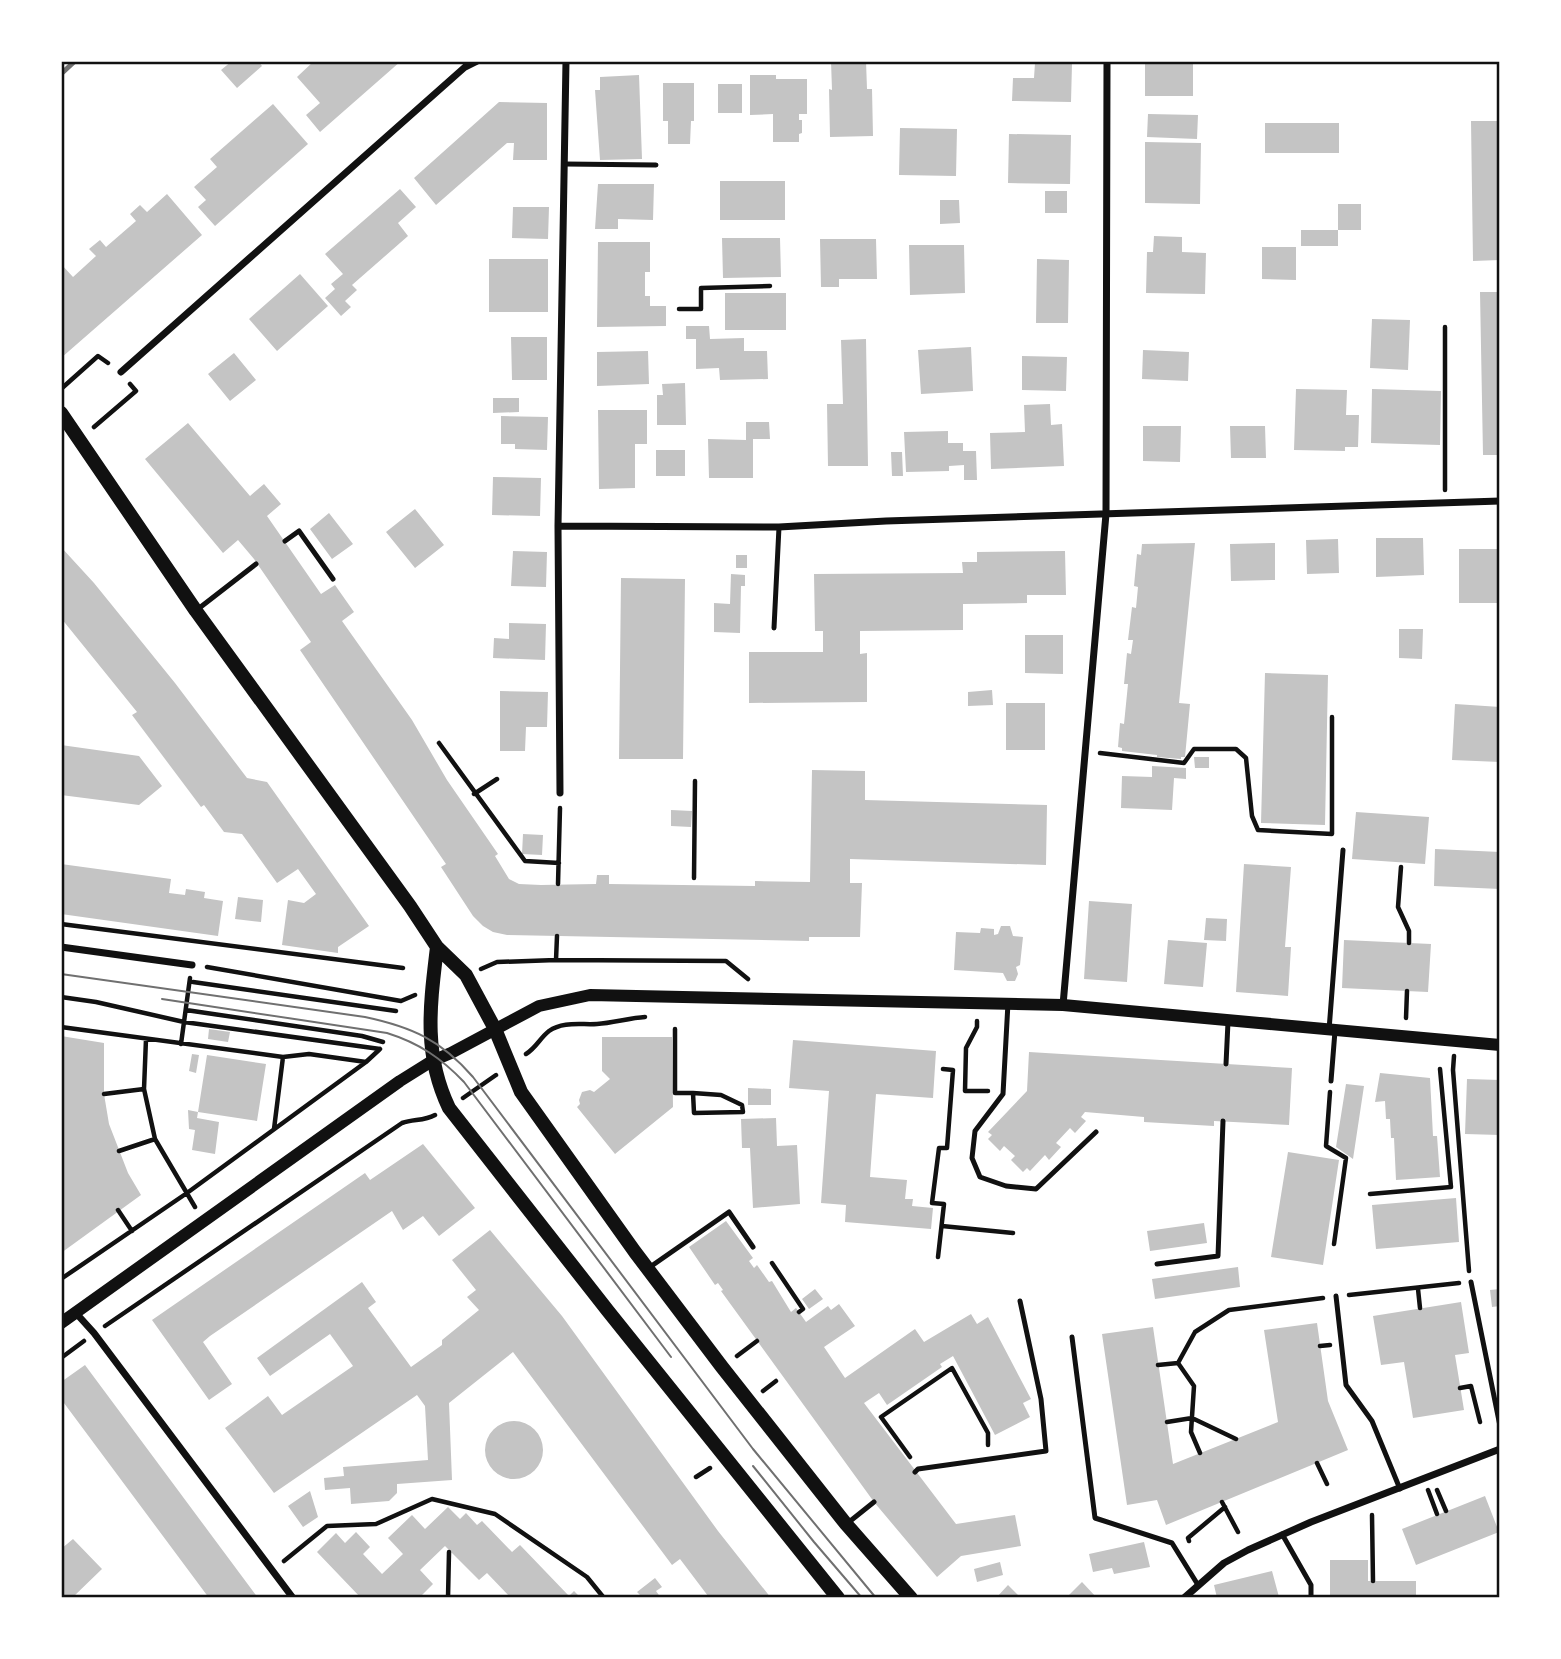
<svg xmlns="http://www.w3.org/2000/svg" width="1561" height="1659" font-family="Barlow,sans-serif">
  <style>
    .building { fill: #c4c4c4 }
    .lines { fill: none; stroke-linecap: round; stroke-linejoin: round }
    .path { stroke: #111; stroke-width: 4.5 }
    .service { stroke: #111; stroke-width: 5 }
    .minor { stroke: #111; stroke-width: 7 }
    .tertiary { stroke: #111; stroke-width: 12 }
    .secondary { stroke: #111; stroke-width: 14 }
    .tram { stroke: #707070; stroke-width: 2 }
    .rail { stroke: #707070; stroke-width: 5 }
    .neatline { fill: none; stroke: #111; stroke-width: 2.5 }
  </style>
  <rect width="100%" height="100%" fill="#fff"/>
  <path class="building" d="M232,61H258L262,66L237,88L221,70Z
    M314,61H401L320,132L306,115L320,103L297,77Z
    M831,61H866L867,89H872L873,136L830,137L829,89L832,90Z
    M1145,61H1193V96H1145Z
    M1035,63L1072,64L1071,102L1012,101L1013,78H1034Z
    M639,75L642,159L600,160L595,90H600V77Z
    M750,75H776V79H807V114H799V120H802V133L799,134V142H773V114L750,115Z
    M663,83H694V121H691L690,144H668V121H663Z
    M718,84H742V113H718Z
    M499,102L547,103V160H513L514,143H507L436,205L414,178Z
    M273,104L308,144L215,226L198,207L206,200L194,187L217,167L210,159Z
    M1148,114L1198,115L1197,139L1147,137Z
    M1471,121H1500V260L1473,261Z
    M1265,123H1339V153H1265Z
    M900,128L957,129L956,176L899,175Z
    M1009,134L1071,135L1070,184L1008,183Z
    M1145,142L1201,143L1200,204L1145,203Z
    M720,181H785V220H720Z
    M598,184H654L653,220L618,219V229H595Z
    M400,189L416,207L398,223L408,236L352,285L357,290L345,301L351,307L341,316L325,298L335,289L331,284L343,274L325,254Z
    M1045,191H1067V213H1045Z
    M167,194L202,235L61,358V264L73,277L96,256L89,249L100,240L106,247L136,221L130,214L140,205L147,212Z
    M940,200H959L960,223L940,224Z
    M1338,204H1361V230H1338V246H1301V230H1338Z
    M513,207H549L548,239L512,238Z
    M1154,236L1182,237V252L1206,253L1205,294L1146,293L1147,252H1153Z
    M722,238H780L781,277L723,278Z
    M820,239H876L877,279H839V287H821Z
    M598,242H650V272H645V296H650V306H666V326L597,327Z
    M909,245H964L965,293L910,295Z
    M1262,247H1296V280L1262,279Z
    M489,259H548V312H489Z
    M1037,259L1069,260L1068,323H1036Z
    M300,274L328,306L277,351L249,319Z
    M1480,292H1500V455H1483Z
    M725,293H786V330H725Z
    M1372,319L1410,320L1408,370L1370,368Z
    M686,326H709L710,339L744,338V351H767L768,379L720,380L719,368L696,369V339H686Z
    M511,337H547V380H512Z
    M866,339L868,466H828L827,404H843L841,340Z
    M971,347L973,391L921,394L918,350Z
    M1143,350L1189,352L1188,381L1142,379Z
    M648,351L649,384L597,386V352Z
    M234,353L256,380L230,401L208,374Z
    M1022,356L1067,357L1066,391L1022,390Z
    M685,383L686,425H657V395H663L662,384Z
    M1296,389L1347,390L1346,415H1359L1358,447H1345V451L1294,450Z
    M1372,389L1441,391L1440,445L1371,443Z
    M493,398H519V412L493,413Z
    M1050,404L1051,425L1062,424L1064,466L991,469L990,433L1025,432L1024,405Z
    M598,410H647V444H635V488L599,489Z
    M501,416L548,417L547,450L515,449V444H501Z
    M746,422H769L770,439H753V478H709L708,439L746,440Z
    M188,423L250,496L264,484L281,504L267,516L321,594L335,585L354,612L342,621L412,720L447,780L498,854L495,856L509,879L519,884L541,885L596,884L597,875H609V884L755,886V881L810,882L812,770L865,771V800L1047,805L1046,865L850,859V883H862L860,937H809V941L507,935L493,932L483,926L473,916L441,867L446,864L300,650L311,642L254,559L238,540L223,553L145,459Z
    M1143,426H1181L1180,462L1143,461Z
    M1230,426H1265L1266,458H1231Z
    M948,431V443H963V451H976L977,480H964V465L949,466V471L906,472L904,432Z
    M656,450H685V476H656Z
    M891,452H902L903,476H892Z
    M493,477L541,478L540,516L492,515Z
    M415,509L444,545L415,568L386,532Z
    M329,513L353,544L332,559L310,529Z
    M1376,538H1423L1424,575L1376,577Z
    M1338,539L1339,573L1307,574L1306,540Z
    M1195,543L1179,703L1190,704L1185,757H1181V759L1157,757V755L1122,751V748L1118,747L1120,723L1124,724L1128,684H1124L1127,653L1131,654L1133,640H1128L1132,607L1136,608L1138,587L1134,586L1137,554L1141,555L1142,544Z
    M1275,543V580L1231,581L1230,544Z
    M61,547L94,583L175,683L247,778L267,782L369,926L338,947V953L282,945L288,900L304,903L316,894L298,869L277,883L242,834L224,832L204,805L201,807L132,715L137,712L61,618Z
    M1459,549H1500V603H1459Z
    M513,551L547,552L546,587L511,586Z
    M1065,551L1066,595H1027V603L963,604V630L860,631V654L867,653V702L749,703V652H823V631H815L814,574L963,573L962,562H977V552Z
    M736,555H747V568H736Z
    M731,574L745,575V586H741L740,633L714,632V603L730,604Z
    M621,578L685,579L683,759H619Z
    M509,623L546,624L545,660L493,658L494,638L509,639Z
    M1399,629H1423L1422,659L1399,658Z
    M1025,635H1063V674L1025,673Z
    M1265,673L1328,675L1325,825L1261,823Z
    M992,690L993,705L968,706V692Z
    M500,691L548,692L547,727H526L525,751H500Z
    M1006,703H1045V750H1006Z
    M1455,704L1500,707V762L1452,760Z
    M61,745L139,756L162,786L139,805L61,795Z
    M1194,757H1209V768H1195Z
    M1152,766L1186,768V779L1174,778L1172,810L1121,808L1122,776L1152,777Z
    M671,810L692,811L691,827L671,826Z
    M1356,812L1429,817L1425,864L1352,859Z
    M523,834L543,835L542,855L522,854Z
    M1435,849L1500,852V889L1434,886Z
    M61,864L171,879L169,893L185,895L186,889L205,892L204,898L223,901L218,936L61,914Z
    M1244,864L1291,867L1285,947H1291L1288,996L1236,992Z
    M238,897L263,900L261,922L235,919Z
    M1089,901L1132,904L1127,982L1084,979Z
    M1206,918L1227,919L1226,941L1204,940Z
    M1001,926H1010L1013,936L1023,937L1020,965L1016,967L1018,974L1015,981H1007L1003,973L954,970L956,932L980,933L981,928L994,929V935L998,934Z
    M1168,940L1207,943L1203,987L1164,984Z
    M1344,940L1431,944L1428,992L1342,988Z
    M209,1029L230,1032L228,1042L208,1039Z
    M61,1036L104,1043V1094L109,1124L128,1173L141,1195L61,1253Z
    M602,1037H672L673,1107L615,1154L577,1107L580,1104L579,1100L582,1092L590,1090L594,1092L610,1079L602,1071Z
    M793,1040L936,1051L933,1098L876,1094L870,1177L907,1180L905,1199H913L912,1206L933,1208L931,1229L845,1222L846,1205L821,1203L829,1091L789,1088Z
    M1029,1052L1292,1068L1289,1125L1214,1121V1126L1144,1122V1117L1085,1112L1081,1117L1086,1121L1075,1133L1070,1128L1056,1143L1061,1147L1049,1160L1045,1155L1030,1171L1027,1168L1023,1172L1011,1160L1015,1156L1004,1146L1000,1151L988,1139L992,1135L988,1132L1027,1091Z
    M192,1054L199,1055L196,1073L189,1071Z
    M207,1055L266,1064L257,1121L198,1112Z
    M1380,1073L1430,1078L1433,1136H1437L1440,1177L1396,1180L1394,1138H1391L1390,1119H1386L1385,1101L1375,1102Z
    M1467,1079L1500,1080V1135L1465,1134Z
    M1346,1084L1364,1086L1353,1159L1336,1147Z
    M748,1088L771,1089V1105H748Z
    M188,1110L198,1112L197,1118L219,1122L215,1154L192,1150L195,1130L189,1129Z
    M776,1118L777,1146L797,1145L800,1204L753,1208L750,1148H742L741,1119Z
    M423,1144L475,1208L439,1236L423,1216L403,1230L392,1211L210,1336L203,1342L232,1384L209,1400L152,1320L365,1173L370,1180Z
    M1288,1152L1339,1160L1323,1265L1271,1257Z
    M1456,1198L1459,1242L1376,1249L1372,1205Z
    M726,1221L753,1258L749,1261L754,1268L757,1265L769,1282L772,1281L791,1312L796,1308L806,1322L828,1306L831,1310L839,1304L855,1326L824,1347L845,1378L915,1329L924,1342L971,1314L977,1324L988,1317L1031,1399L1023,1403L1030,1417L995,1435L953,1356L940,1364L942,1367L887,1405L879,1393L864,1403L956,1524L1015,1515L1021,1546L961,1556L937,1577L874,1502L721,1291L723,1290L718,1283L715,1285L689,1247Z
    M1204,1223L1207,1243L1150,1251L1147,1231Z
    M490,1230L562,1316L718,1531L771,1598H706L708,1596L680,1559L672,1565L513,1352L449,1403L452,1480L397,1484V1493L389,1501L351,1504L350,1488L325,1490L324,1478L344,1476L343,1467L428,1460L425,1406L417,1395L274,1493L225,1428L268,1396L282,1415L353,1366L330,1334L270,1376L257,1358L362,1282L376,1302L368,1308L411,1367L442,1345V1340L479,1310L467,1297L476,1290L452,1260Z
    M1238,1267L1240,1287L1155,1299L1152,1279Z
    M815,1289L823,1299L809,1309L802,1299Z
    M1500,1289V1306L1492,1307L1490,1290Z
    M1461,1302L1469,1353L1455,1355L1464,1410L1413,1418L1404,1362L1381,1365L1373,1316Z
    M1317,1323L1328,1401L1348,1450L1166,1525L1157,1500L1127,1505L1102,1334L1153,1327L1173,1464L1278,1422L1264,1330Z
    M85,1365L258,1598H209L61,1399V1382Z
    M485 1450a29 29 0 1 1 58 0a29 29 0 1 1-58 0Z
    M310,1491L318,1517L303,1527L288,1506Z
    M1485,1496L1499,1532L1416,1565L1402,1529Z
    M448,1507L460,1519L466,1513L477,1525L482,1521L512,1552L520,1545L569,1596L574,1591L581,1598H511L487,1573L479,1580L445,1546L420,1570L433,1584L419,1598H361L317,1552L336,1533L345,1543L356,1532L370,1547L363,1554L382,1574L403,1554L388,1538L412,1515L425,1529Z
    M73,1539L102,1569L72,1598H61V1549Z
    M1144,1542L1150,1567L1114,1574L1112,1568L1093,1572L1089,1554Z
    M1330,1560H1368V1581H1416V1598H1330Z
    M1000,1562L1003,1575L977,1582L974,1569Z
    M1272,1571L1279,1597L1217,1598L1214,1585Z
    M655,1578L662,1587L656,1591L661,1598H638L641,1596L637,1592Z
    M1082,1582L1097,1598H1066Z
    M1008,1585L1021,1598H996Z"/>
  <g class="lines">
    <path class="path" d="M679,309H701V288L770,286
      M1445,327V490
      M61,389L98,356L108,363
      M94,427L136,391L130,384
      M439,743L525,861L559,863
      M1100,753L1184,763L1194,749H1236L1246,758L1252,816L1258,830L1332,834V717
      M474,794L497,779
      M1401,867L1398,907L1409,931V943
      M694,878L695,781
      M558,884L560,808
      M61,924L403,968
      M556,960L557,936
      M207,967L401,1001L415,995
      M481,969L497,962L556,960L726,961L748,979
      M193,982L396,1011
      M61,997L96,1002L184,1022L380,1049
      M186,1010L362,1036L383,1042
      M1406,1018L1407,991
      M977,1021V1027L966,1048L965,1091H988
      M61,1027L283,1057L309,1054L366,1062
      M675,1029V1093H693L694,1113L743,1112L742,1105L721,1095L693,1093
      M146,1039L144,1089L155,1139L195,1207
      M181,1044L190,978
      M526,1054C536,1048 540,1038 549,1031C563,1021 581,1025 597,1024C613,1023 629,1018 645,1017
      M1454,1056L1453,1070L1469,1271
      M1330,1092L1326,1146L1346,1158L1334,1244
      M104,1094L144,1089
      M463,1098L496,1075
      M274,1129L283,1057
      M119,1151L155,1139
      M1370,1194L1451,1187L1440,1069
      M118,1210L132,1231
      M942,1226L1013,1233
      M938,1257L944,1204L932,1203L939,1148H947L953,1070L943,1069
      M772,1263L803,1309L799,1312
      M61,1279L187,1193L366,1062L380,1049
      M1418,1289L1420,1308
      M1349,1295L1459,1283
      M105,1326L402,1123C414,1119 424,1121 435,1115
      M1320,1346L1330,1345
      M737,1356L757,1341
      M61,1358L84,1341
      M1178,1363L1195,1332L1229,1310L1323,1298
      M1178,1363L1194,1386L1191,1432L1200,1453
      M1158,1365L1178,1363
      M1460,1388L1471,1386L1480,1422
      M763,1391L776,1381
      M1167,1422L1192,1418L1236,1439
      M910,1457L881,1417L952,1368L988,1433V1445
      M1317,1463L1327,1484
      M696,1477L710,1468
      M1428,1490L1437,1514
      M1437,1490L1446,1511
      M1222,1502L1238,1532
      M1372,1515L1373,1581
      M1189,1541L1188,1538L1225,1507
      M284,1561L327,1526L376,1524L432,1499L495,1514L587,1577L604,1598
      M448,1598L449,1552"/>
    <path class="service" d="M565,164L656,165
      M285,541L299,531L333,579
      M198,609L256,564
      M774,628L779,527
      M1008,1003L1003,1094L975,1131L972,1158L980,1177L1006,1186L1036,1189L1096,1132
      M1329,1030L1343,850
      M1226,1064L1228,1022
      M1331,1081L1335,1031
      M1157,1264L1218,1256L1223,1121
      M650,1267L729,1212L753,1247
      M1471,1282L1500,1426
      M1336,1296L1346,1385L1372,1421L1400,1489
      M1072,1337L1095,1518L1172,1543L1198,1585
      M915,1472L918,1469L1046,1451L1041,1399L1020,1301
      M849,1522L874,1502
      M1282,1534L1311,1585V1598"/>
    <path class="minor" d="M121,372L465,67L477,61
      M558,526L779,527L886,521L1500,501
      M560,793L558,526L566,61
      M61,947L192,965
      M1063,1005L1106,514L1107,61
      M75,1312L94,1333L293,1598
      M1184,1598L1224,1563L1248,1550L1311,1522L1500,1449"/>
    <path class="tertiary" d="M61,1323L400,1081L432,1061L451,1053L539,1006L590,995L1063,1005L1500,1045"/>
    <path class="secondary" d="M61,413L196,611L410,906L437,947L466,975L495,1029L521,1092L635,1252L722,1367L846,1524L911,1598
      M437,947C430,1006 423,1053 449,1108L608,1311L838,1598"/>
    <path class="tram" d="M61,974L365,1017C412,1027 441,1040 473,1077L753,1449L876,1598
      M162,999L387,1033C419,1043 441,1058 464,1082L671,1357
      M753,1466L814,1542L862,1598"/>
    <path class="rail" d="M61,74L75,61"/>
  </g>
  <rect width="1561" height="1659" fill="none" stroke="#ffffff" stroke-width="126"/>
  <rect x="63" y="63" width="1435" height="1533" class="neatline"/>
</svg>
